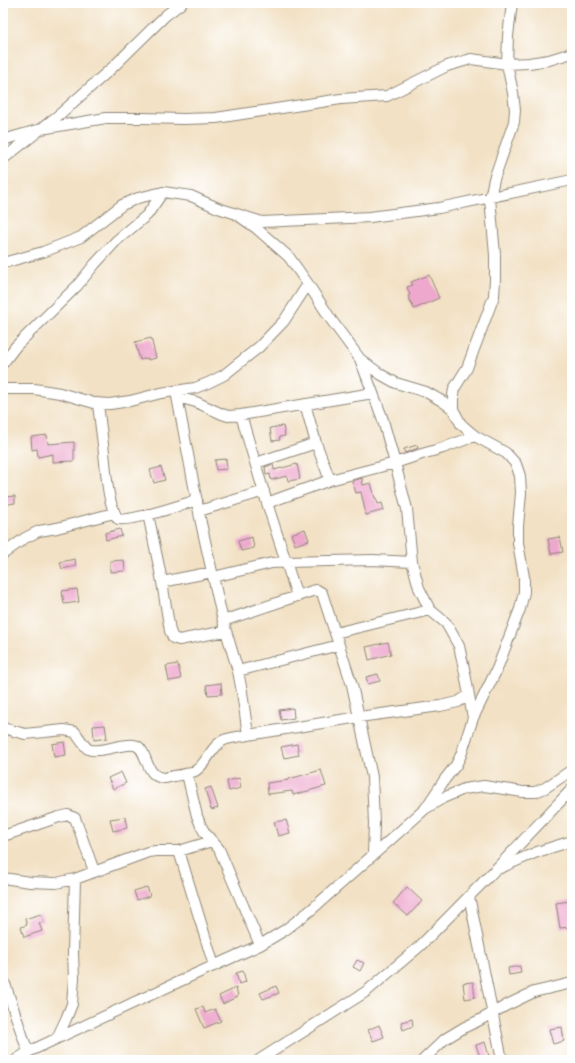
<svg xmlns="http://www.w3.org/2000/svg" width="575" height="1063" font-family="Mynerve,sans-serif">
  <style>
    .building { fill: #eea8ce }
    .lines { fill: none; stroke-linecap: round; stroke-linejoin: round }
    .street-casing { stroke: #8e8678; stroke-width: 12 }
    .street { stroke: #fff; stroke-width: 10 }
  </style>
  <rect width="100%" height="100%" fill="#fff"/>
  <filter id="ink" filterUnits="userSpaceOnUse"><feTurbulence type="fractalNoise" baseFrequency=".025" numOctaves="2"/><feDisplacementMap in="SourceGraphic" scale="8" xChannelSelector="R" yChannelSelector="G"/><feConvolveMatrix kernelMatrix="1 2 1 2 8 2 1 2 1" color-interpolation-filters="sRGB"/></filter>
  <filter id="wash" filterUnits="userSpaceOnUse"><feTurbulence type="fractalNoise" baseFrequency=".012" numOctaves="4" result="noise"/><feDisplacementMap in="SourceGraphic" scale="16" xChannelSelector="R" yChannelSelector="G"/><feGaussianBlur stdDeviation="0.9" result="paint"/><feColorMatrix in="noise" values="0 0 0 0 0 0 0 0 0 0 0 0 0 0 0 0 0 1.4 0 .05"/><feComposite in="paint" operator="in"/></filter>
  <g filter="url(#wash)">
    <rect width="100%" height="100%" fill="#f2e1c4"/>
    <g id="blocks">
      <path class="building" d="M429,275L439,298L414,309L408,296L410,295L407,287L413,285L411,282Z
        M151,338L156,358L148,360V358L140,360L135,342Z
        M283,426L285,436L279,437L280,440L272,441L270,428Z
        M47,435L48,444L74,442V461L53,462V454L38,457L37,449L32,450L31,437Z
        M417,445L418,448L405,453L404,449Z
        M226,459L227,469L216,470L215,460Z
        M273,464L274,470L297,464L300,479L288,481L287,476L271,480L270,474L266,475L265,467Z
        M161,467L165,480L154,483L150,470Z
        M362,478L363,485L371,483L375,498H376L378,504L382,503L384,510L366,515L361,492L356,493L352,481Z
        M15,496V503L3,505V497Z
        M120,529L122,536L106,540L105,533Z
        M305,529L309,540L295,545L291,534Z
        M252,537L254,548L241,551L238,541Z
        M560,537L563,552L551,554L548,539Z
        M75,559L76,566L62,569L60,562Z
        M124,560L125,571L110,572V561Z
        M77,589L79,602L64,604L62,591Z
        M388,642L391,654L369,660L366,647Z
        M178,664L181,679L169,681L166,666Z
        M378,674L380,681L368,684L366,677Z
        M221,683L222,694L208,695L206,685Z
        M293,708L294,718L281,720L279,710Z
        M105,725L107,738L94,740L93,726Z
        M64,742L66,755L54,757L52,744Z
        M297,744L299,755L284,758L281,747Z
        M321,770L326,786L293,795L292,791L268,794L267,783L289,780V779Z
        M121,772L126,783L113,789L108,778Z
        M239,778L241,788L229,791L227,781Z
        M211,787L218,808L211,810L205,789Z
        M125,817L127,828L113,831L110,819Z
        M286,820L290,833L278,836L274,822Z
        M147,887L150,896L137,900L134,891Z
        M407,887L422,901L408,916L393,903Z
        M570,901L572,916V918L570,919L571,927L560,928L556,903Z
        M41,914L44,922L39,923L42,931L24,937L21,927L27,925L25,919Z
        M357,960L364,963L360,971L353,967Z
        M520,966L521,973L509,975L508,968Z
        M243,971L246,982L239,984L236,973Z
        M473,982L475,997L465,999L463,983Z
        M276,986L279,993L263,999L260,993Z
        M236,988L238,996L223,1004L219,996Z
        M203,1007L205,1013L215,1009L221,1021L204,1028L196,1009Z
        M412,1019L413,1026L403,1030L401,1022Z
        M379,1025L384,1037L373,1041L368,1030Z
        M562,1027L564,1041L553,1044L549,1029Z
        M485,1042L490,1060H481L476,1045Z"/>
    </g>
  </g>
  <g filter="url(#ink)">
    <use href="#blocks" fill-opacity="0" stroke="#8e8678" stroke-width="1"/>
    <g class="lines">
      <defs>
        <path id="street" d="M3,140L41,129L106,118H141L184,119L216,118L341,99L387,96L447,66L471,59L507,64L529,63L549,60L572,53
          M3,159L60,114L113,67L166,15L182,3
          M236,214L256,228L289,257L308,284L332,321L360,359L380,374L396,383L426,392L442,401L453,409L461,424L470,432L475,436L506,453L516,464L520,476L521,493L518,526V543L524,577V592L520,609L497,669L473,718L461,755L456,765L445,779L425,809
          M3,263L43,252L81,237L122,205L138,198L163,192L191,196L218,208L262,222L370,217L439,208L572,180
          M360,359L382,417L395,463L407,509L412,562L419,588L430,610L446,623L459,646L465,673L473,718
          M3,363L16,346L77,286L95,264L116,241L147,215L163,192
          M3,389H34L60,393L94,403L110,404L130,401L161,393L195,388L208,383L224,375L259,347L284,321L308,284
          M176,391L201,523L223,621L238,671L242,692L248,735
          M177,397L196,402L222,414L228,416L241,415L373,393
          M98,403C100,423 103,442 105,462C107,480 108,504 118,519C131,522 181,505 197,500
          M305,404L316,443L330,480
          M453,409V395L454,389L467,368L494,296L495,279V255L490,198L494,179L514,122L515,110L513,93L507,64L508,36L512,3
          M241,415L267,503L297,596
          M256,463L316,443
          M267,503L330,480L395,463L422,454L443,448L475,436
          M199,511L264,491
          M148,514L161,576L170,631L173,638L179,640L226,631
          M3,554L25,538L39,531L57,528L114,513
          M213,577L272,563L286,562L373,560L412,562
          M162,582L212,572
          M223,621L312,591L317,590L322,593L352,685L372,777L374,823L373,855
          M335,633L430,610
          M238,671L339,645
          M3,728L25,734L64,730L75,732C78,736 84,746 88,749C97,754 122,743 134,745C149,747 143,778 165,778C168,777 171,777 174,776C181,775 188,774 195,771C207,764 211,746 224,740C229,738 236,737 242,736L359,717L440,706L458,702L469,695
          M187,774L197,816L201,826L205,833L219,849L260,945
          M3,836L59,817L68,815L75,818L94,871
          M179,851L214,966
          M498,869L537,852L572,841
          M3,878L30,882L56,883L75,879L148,852L156,851H179L212,841
          M469,896L502,1060
          M3,978L28,1052
          M57,1038L66,1019L72,1004L74,978L73,953L75,879
          M16,1060L28,1052L191,976L260,945L285,930L311,910L425,809L443,798L464,789L484,786L523,792H535L545,788L572,770
          M259,1060L367,991L420,946L495,870L572,789
          M423,1060L445,1039L465,1027L480,1020L507,1005L534,992L572,983"/>
      </defs>
      <use href="#street" class="street-casing"/>
      <use href="#street" class="street"/>
    </g>
  </g>
  <rect width="575" height="1063" fill="none" stroke="#fff" stroke-width="16"/>
</svg>
